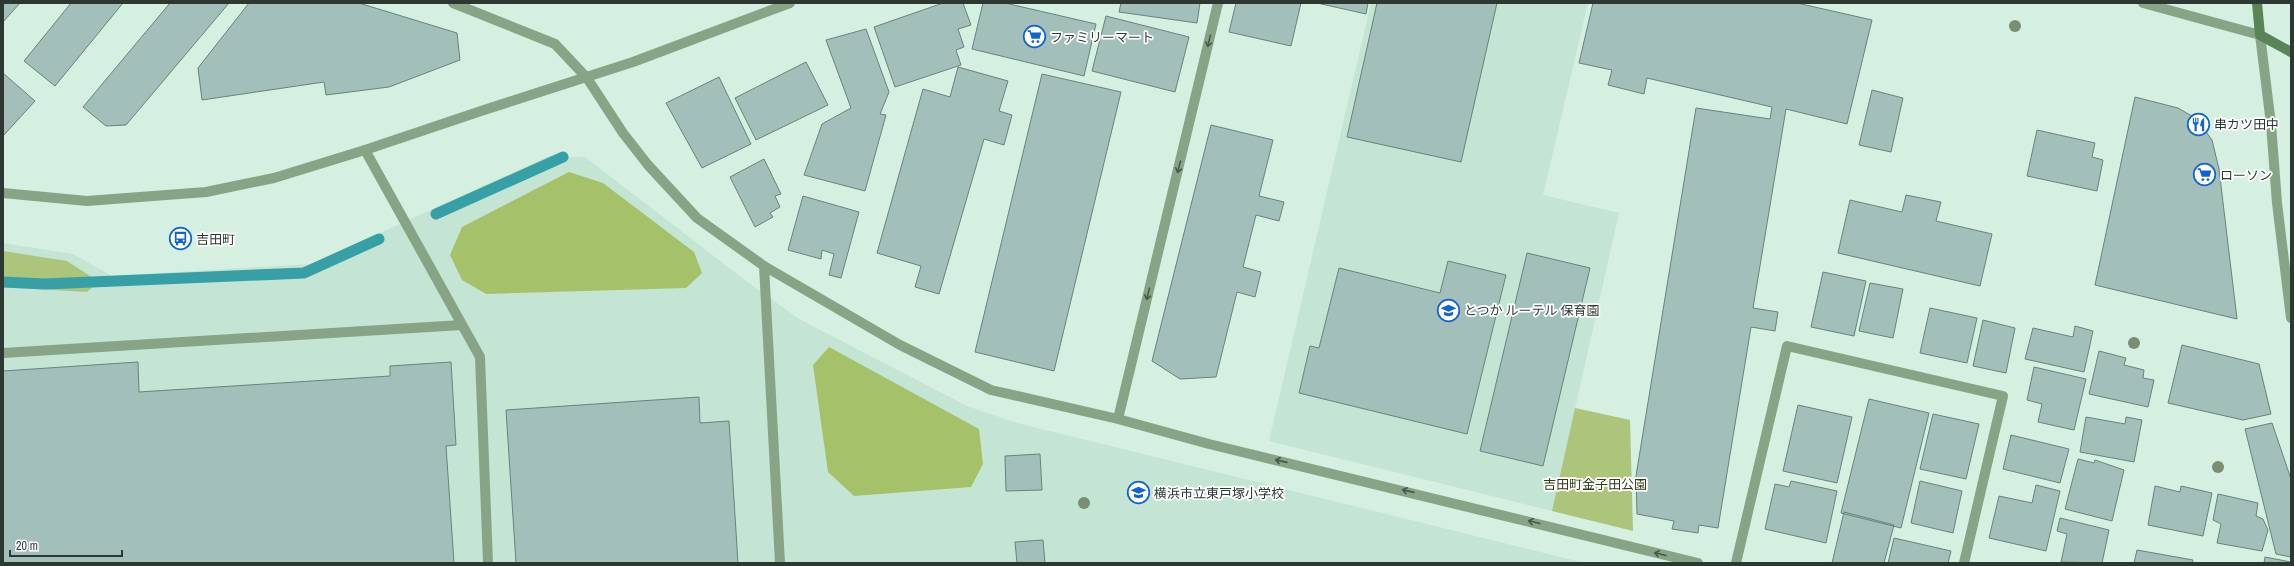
<svg xmlns="http://www.w3.org/2000/svg" width="2294" height="566" font-family="'Archivo Narrow','Noto Sans JP',sans-serif">
  <style>
    .built { fill: #c4e5d4 }
    .green { fill: #acc57b }
    .forest { fill: #a5c16a }
    .lines { fill: none; stroke-linecap: round; stroke-linejoin: round }
    .stream { stroke: #37a0a6; stroke-width: 11 }
    .building { fill: #a2bfb9; stroke: #67837d }
    .service { stroke: #88a486; stroke-width: 10 }
    .minor { stroke: #88a486; stroke-width: 10 }
    .tertiary { stroke: #88a486; stroke-width: 10 }
    .secondary { stroke: #5a8357; stroke-width: 10 }
    .tree { fill: #7b8d72 }
    .oneway { stroke: #49584c }
    .labels { text-anchor: middle; dominant-baseline: central; stroke-width: 3.5; stroke-linejoin: round; paint-order: stroke }
    .poi-label { font-size: 13px; fill: #2e3833; stroke: #fff; text-anchor: start }
    .park-label { font-size: 13px; fill: #313c18; stroke: #fff }
  </style>
  <rect width="100%" height="100%" fill="#d5efe1"/>
  <path class="built" d="M1371,3H1588L1543,195L1619,213L1552,511L1269,441Z
    M549,156L585,157L741,277L799,319L967,406L1017,423L1585,563H3V243L73,254L112,276L312,264Z"/>
  <path class="green" d="M3,251L67,261L99,282L87,292L3,287Z
    M1575,408L1630,420L1633,531L1552,511Z"/>
  <path class="forest" d="M569,172L603,183L694,252L702,273L686,288L486,294L462,280L450,255L462,227Z
    M829,347L979,429L983,464L971,487L854,496L828,472L813,365Z"/>
  <g class="lines">
    <path class="stream" d="M436,214L563,157
      M3,282L45,284L304,273L379,239"/>
  </g>
  <path class="building" d="M3,3H20L3,22Z
    M71,3H123L55,86L24,61Z
    M170,3H229L126,125L106,126L83,107Z
    M249,3H359L457,33L460,60L389,87L326,95L324,82L202,100L198,68Z
    M943,3H963L971,25L958,29L964,47L956,50L961,65L895,87L874,27Z
    M983,3H1005L1096,24L1084,76L972,49Z
    M1121,3H1200L1197,23L1119,12Z
    M1236,3H1301L1291,46L1229,32Z
    M1317,3H1368L1366,14Z
    M1377,3H1497L1461,162L1347,137Z
    M1593,3H1797L1872,20L1847,124L1786,109L1753,308L1778,312L1775,331L1751,327L1718,528L1699,525L1698,533L1672,529L1674,521L1637,514L1636,476L1696,108L1770,119L1772,107L1647,78L1644,94L1608,85L1612,70L1579,63Z
    M1106,16L1189,37L1175,92L1092,71Z
    M866,29L889,92L880,114L886,115L865,191L804,175L822,124L851,108L826,40Z
    M806,62L828,105L756,140L735,98Z
    M958,67L1008,81L999,111L1012,115L1004,145L984,139L939,294L915,287L921,266L877,253L923,89L950,97Z
    M3,73L35,101L4,135L3,134Z
    M1042,74L1121,92L1054,371L975,352Z
    M719,77L751,144L702,168L666,103Z
    M1872,90L1903,98L1891,152L1859,145Z
    M2135,97L2178,108L2197,119L2212,140L2219,169L2237,319L2095,285Z
    M1211,125L1273,140L1259,196L1284,202L1279,221L1256,215L1243,267L1261,272L1255,297L1237,292L1216,377L1180,379L1152,361Z
    M2037,130L2095,143L2092,157L2103,160L2097,191L2027,176Z
    M764,159L781,194L775,196L780,207L770,213L773,217L755,227L730,177Z
    M1906,195L1941,202L1936,221L1992,234L1980,286L1838,253L1850,200L1902,212Z
    M803,196L859,212L841,278L829,275L834,254L822,250L821,259L788,250Z
    M1527,253L1590,268L1543,466L1480,451Z
    M1448,261L1506,275L1467,434L1299,393L1310,346L1319,348L1339,268L1440,293Z
    M1823,272L1866,281L1854,336L1811,327Z
    M1870,283L1903,289L1893,338L1859,331Z
    M1930,308L1977,318L1967,363L1920,353Z
    M1983,320L2015,328L2006,373L1973,366Z
    M2075,326L2093,331L2084,372L2025,359L2033,328L2073,337Z
    M2182,345L2259,364L2271,414L2243,420L2168,403Z
    M2099,351L2126,358L2124,365L2144,370L2143,378L2154,380L2148,407L2089,394Z
    M138,362L139,392L390,376V366L451,362L456,445L446,446L454,563H3V371Z
    M2034,367L2086,379L2074,430L2038,422L2042,404L2027,400Z
    M699,397L700,423L729,421L738,563H516L506,410Z
    M1869,399L1929,413L1901,528L1841,513Z
    M1798,405L1852,417L1837,483L1783,471Z
    M1933,414L1979,424L1966,479L1920,469Z
    M2086,417L2125,424L2126,417L2142,420L2134,462L2080,452Z
    M2272,423L2291,479V557L2276,554L2245,429Z
    M2011,435L2069,449L2060,483L2003,469Z
    M1040,454L1042,490L1006,491L1005,456Z
    M2078,459L2094,463L2095,460L2124,470L2112,521L2065,509Z
    M1791,481L1837,491L1826,543L1765,529L1775,484L1789,487Z
    M1920,481L1962,491L1953,533L1911,523Z
    M2036,485L2060,491L2046,551L1989,538L1999,496L2032,503Z
    M2155,486L2180,492L2181,486L2212,493L2203,536L2148,525Z
    M2218,494L2258,503L2256,516L2263,519L2268,530L2262,551L2217,543L2221,524L2213,520Z
    M1844,512L1894,525L1884,563H1832Z
    M2060,518L2109,530L2102,563L2061,562L2067,534L2057,531Z
    M1894,538L1951,551L1948,563H1888Z
    M1043,540L1045,563H1017L1015,542Z
    M2137,550L2193,560L2192,563H2134Z
    M2265,557L2291,562V563H2264Z"/>
  <g class="lines">
    <path class="service" d="M365,150L480,357L488,563
      M764,266L780,563
      M3,353L462,325"/>
    <path class="minor" d="M453,3L555,44L587,78L623,133L648,165L697,218L764,266L900,345L991,390L1118,419L1209,444L1698,563
      M1118,419L1218,3
      M1736,563L1787,346L2003,396L1964,563"/>
    <path class="tertiary" d="M2143,3L2260,35L2271,124L2277,203L2291,318
      M3,193L87,201L206,192L274,178L365,150L484,110L633,62L790,3"/>
    <path class="secondary" d="M2257,3L2260,35L2291,52"/>
  </g>
  <g class="tree">
    <circle cx="2015" cy="26" r="6"/>
    <circle cx="2134" cy="343" r="6"/>
    <circle cx="2218" cy="467" r="6"/>
    <circle cx="1084" cy="503" r="6"/>
  </g>
  <defs><path id="oneway-shaft" d="M-6 0H5M1.5-3L5.5 0L1.5 3" fill="none" stroke-width="1.6" stroke-linecap="round" stroke-linejoin="round"/></defs>
  <g class="oneway">
    <use href="#oneway-shaft" transform="translate(1209 41) rotate(104)"/>
    <use href="#oneway-shaft" transform="translate(1179 167) rotate(104)"/>
    <use href="#oneway-shaft" transform="translate(1148 294) rotate(104)"/>
    <use href="#oneway-shaft" transform="translate(1281 461) rotate(-167)"/>
    <use href="#oneway-shaft" transform="translate(1408 491) rotate(-167)"/>
    <use href="#oneway-shaft" transform="translate(1534 522) rotate(-166)"/>
    <use href="#oneway-shaft" transform="translate(1660 554) rotate(-166)"/>
  </g>
  <defs>
    <symbol id="supermarket-ring" viewBox="-11 -11 22 22"><circle r="9.5" fill="#fff" stroke="#1163cd" stroke-width="1.5"/><path d="M-6-5.5h2.5l.6 2H6L4.5 2H-2.5L-4.4-4H-6ZM-1.5 3.2a1.3 1.3 0 1 0 .1 0ZM3 3.2a1.3 1.3 0 1 0 .1 0Z" fill="#1163cd"/></symbol>
    <symbol id="restaurant-ring" viewBox="-11 -11 22 22"><circle r="9.5" fill="#fff" stroke="#1163cd" stroke-width="1.5"/><path d="M-5-6h1v4h1v-4h1v4h1v-4h1v5L-1.5 .5V6h-2V.5L-5-1ZM5-6V6H3V1.5H1.5Q1.5-4 5-6Z" fill="#1163cd"/></symbol>
    <symbol id="bus-ring" viewBox="-11 -11 22 22"><circle r="9.5" fill="#fff" stroke="#1163cd" stroke-width="1.5"/><path d="M-5-6H5V4H4V6H2V4H-2V6H-4V4H-5ZM-3.5-4V0h7V-4ZM-3.5 1.2v1.5H-2V1.2ZM2 1.2v1.5H3.5V1.2Z" fill="#1163cd"/></symbol>
    <symbol id="school-ring" viewBox="-11 -11 22 22"><circle r="9.5" fill="#fff" stroke="#1163cd" stroke-width="1.5"/><path d="M0-5L7-2L0 1L-7-2ZM-4 1L0 2.5L4 1V4Q0 6-4 4Z" fill="#1163cd"/></symbol>
  </defs>
  <g fill-rule="evenodd">
    <use href="#supermarket-ring" x="1022" y="24" width="25" height="25"/>
    <use href="#restaurant-ring" x="2186" y="112" width="25" height="25"/>
    <use href="#supermarket-ring" x="2192" y="162" width="25" height="25"/>
    <use href="#bus-ring" x="168" y="226" width="25" height="25"/>
    <use href="#school-ring" x="1436" y="298" width="25" height="25"/>
    <use href="#school-ring" x="1126" y="480" width="25" height="25"/>
  </g>
  <g class="labels">
    <g class="poi-label">
      <text x="1050" y="37">ファミリーマート</text>
      <text x="2214" y="124">串カツ田中</text>
      <text x="2220" y="175">ローソン</text>
      <text x="196" y="239">吉田町</text>
      <text x="1464" y="310">とつか ルーテル 保育園</text>
      <text x="1154" y="493">横浜市立東戸塚小学校</text>
    </g>
    <g class="park-label">
      <text x="1595" y="484">吉田町金子田公園</text>
    </g>
  </g>
  <rect width="2294" height="566" fill="none" stroke="#2e3833" stroke-width="8"/>
  <path d="M10 550v6h112v-6" fill="none" stroke="#2e3833" stroke-width="2"/>
  <text x="16" y="550" font-size="12" fill="#2e3833" stroke="#ffffff" stroke-width="3" paint-order="stroke">20 m</text>
</svg>
